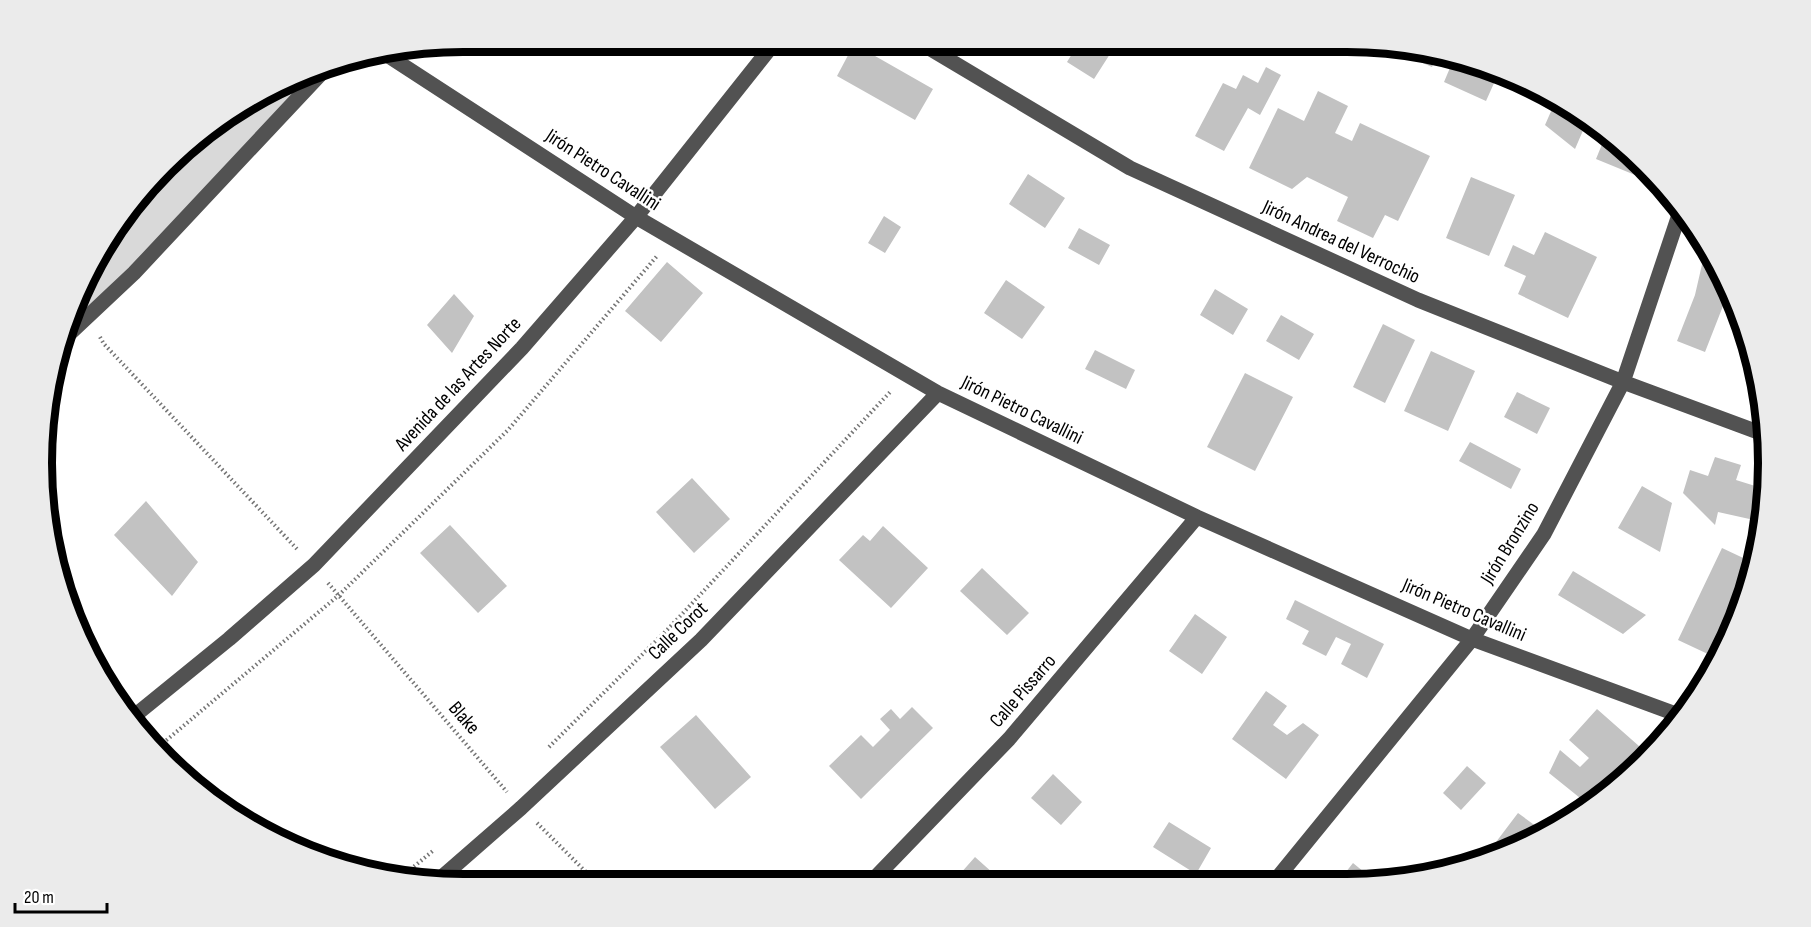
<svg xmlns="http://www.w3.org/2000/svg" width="1811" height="927" font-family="'Sofia Sans Condensed',sans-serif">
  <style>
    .green { fill: #d9d9d9 }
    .building { fill: #c2c2c2 }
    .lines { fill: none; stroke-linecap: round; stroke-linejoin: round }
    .path { stroke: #747474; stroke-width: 4; stroke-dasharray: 1.5 3; stroke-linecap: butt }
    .minor { stroke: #525252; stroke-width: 15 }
    .labels { text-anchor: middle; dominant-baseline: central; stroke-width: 5; stroke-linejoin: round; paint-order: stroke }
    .street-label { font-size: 20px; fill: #000; stroke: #fff }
    .rim { fill: none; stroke: #000; stroke-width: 8 }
  </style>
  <rect width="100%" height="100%" fill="#fff"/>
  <path class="green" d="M328,64L67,336L99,252L146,186L207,129Z"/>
  <path class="building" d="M1100,43H1117L1094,79L1067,62L1075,49L1094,52Z
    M854,44L933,89L915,120L837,76Z
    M1391,46L1438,53L1432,67L1390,49Z
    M1455,56L1499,72L1486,101L1444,82Z
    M1266,67L1281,75L1260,115L1248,108L1224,151L1195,136L1223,83L1236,89L1243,75L1258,83Z
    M1318,91L1348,106L1335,133L1352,141L1360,123L1430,156L1398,221L1385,215L1373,238L1337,221L1348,197L1307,177L1292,189L1249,168L1278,108L1304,121Z
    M1556,100L1588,119L1575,149L1545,125Z
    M1607,132L1640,163L1635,175L1596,159Z
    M1028,174L1065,198L1045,228L1009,204Z
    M1471,177L1515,195L1489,256L1446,238Z
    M884,216L901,227L885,253L868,243Z
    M1079,228L1110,245L1099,265L1068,248Z
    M1545,232L1597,257L1568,318L1518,294L1526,276L1504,266L1513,245L1534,255Z
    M1706,247L1712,252L1739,311L1723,306L1705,352L1677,341L1695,295Z
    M667,262L703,293L661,342L625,311Z
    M1006,280L1045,307L1022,339L984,313Z
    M1215,289L1248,309L1233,335L1200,315Z
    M454,294L474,316L452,353L427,325Z
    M1281,315L1314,334L1299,360L1266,341Z
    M1383,324L1415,340L1385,403L1353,387Z
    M1095,350L1135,370L1126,389L1085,369Z
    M1431,351L1475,371L1448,431L1404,411Z
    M1245,373L1293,397L1255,471L1207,447Z
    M1517,392L1550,408L1537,434L1504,417Z
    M1470,442L1521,469L1511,489L1459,461Z
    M1715,457L1741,465L1736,480L1768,490L1763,522L1718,512L1715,525L1683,493L1690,470L1708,476Z
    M692,478L730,519L694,553L656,512Z
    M1642,486L1672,503L1660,552L1618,528Z
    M146,501L198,562L172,596L114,535Z
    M450,525L507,586L478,613L420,553Z
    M883,526L928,568L891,608L839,560L863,535L870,541Z
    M1722,548L1756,564L1727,647L1716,642L1710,655L1678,640Z
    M982,568L1029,613L1007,635L960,591Z
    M1573,571L1646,615L1623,634L1558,595Z
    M1295,600L1384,644L1367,678L1341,664L1351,644L1336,637L1326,656L1302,644L1309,631L1286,619Z
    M1195,614L1227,637L1202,674L1169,651Z
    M1266,691L1287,706L1273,725L1287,735L1303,723L1319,735L1286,779L1232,739Z
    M912,707L933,728L861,799L829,766L861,735L873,747L890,730L880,719L891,709L900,719Z
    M1597,709L1648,754L1604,798L1590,806L1549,773L1560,750L1580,767L1589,758L1569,740Z
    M696,715L751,777L715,809L660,747Z
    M1467,766L1486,783L1461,810L1443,793Z
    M1053,774L1082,802L1061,825L1031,798Z
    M1518,813L1544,832L1503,854L1493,846Z
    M1169,822L1211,848L1196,874L1153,847Z
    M1473,852L1482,860L1462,865Z
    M975,857L1003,882L952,883Z
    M1353,863L1375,881L1338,882Z"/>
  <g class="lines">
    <path class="path" d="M100,337L104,344L297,549
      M328,583L507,792
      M549,747L668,629L891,391
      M156,749L339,595L508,430L657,256
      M537,823L598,884
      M400,878L434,850"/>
    <path class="minor" d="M919,42L1130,168L1418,300L1623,382L1766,435
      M387,55L636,217L938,393L1197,517L1472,639L1684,717
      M67,336L134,273L330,64
      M133,717L229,639L314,565L522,348L636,217L775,42
      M1274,882L1472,639L1544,534L1623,382L1681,209
      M870,883L1009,739L1197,517
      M434,884L521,808L701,640L938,393"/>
  </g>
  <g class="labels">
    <g class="street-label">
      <text transform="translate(603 170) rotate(33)">Jirón Pietro Cavallini</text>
      <text transform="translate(1341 242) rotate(25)">Jirón Andrea del Verrochio</text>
      <text transform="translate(458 384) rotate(-47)">Avenida de las Artes Norte</text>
      <text transform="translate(1022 410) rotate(26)">Jirón Pietro Cavallini</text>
      <text transform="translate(1510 543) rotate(-58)">Jirón Bronzino</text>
      <text transform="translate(1464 610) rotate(23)">Jirón Pietro Cavallini</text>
      <text transform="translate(678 631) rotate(-44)">Calle Corot</text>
      <text transform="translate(1023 691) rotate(-49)">Calle Pissarro</text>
      <text transform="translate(464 718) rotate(49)">Blake</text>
    </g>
  </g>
  <path d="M0 0H1811V927H0ZM463 52H1347A411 411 0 0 1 1758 463V463A411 411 0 0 1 1347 874H463A411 411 0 0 1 52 463V463A411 411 0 0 1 463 52Z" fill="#ebebeb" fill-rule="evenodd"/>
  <path class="rim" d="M463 52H1347A411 411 0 0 1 1758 463V463A411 411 0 0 1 1347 874H463A411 411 0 0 1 52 463V463A411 411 0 0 1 463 52Z"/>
  <path d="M15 903v9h92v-9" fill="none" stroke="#000000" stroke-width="3"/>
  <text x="24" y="903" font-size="18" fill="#000000" stroke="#ffffff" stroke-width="4.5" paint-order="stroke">20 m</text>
</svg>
